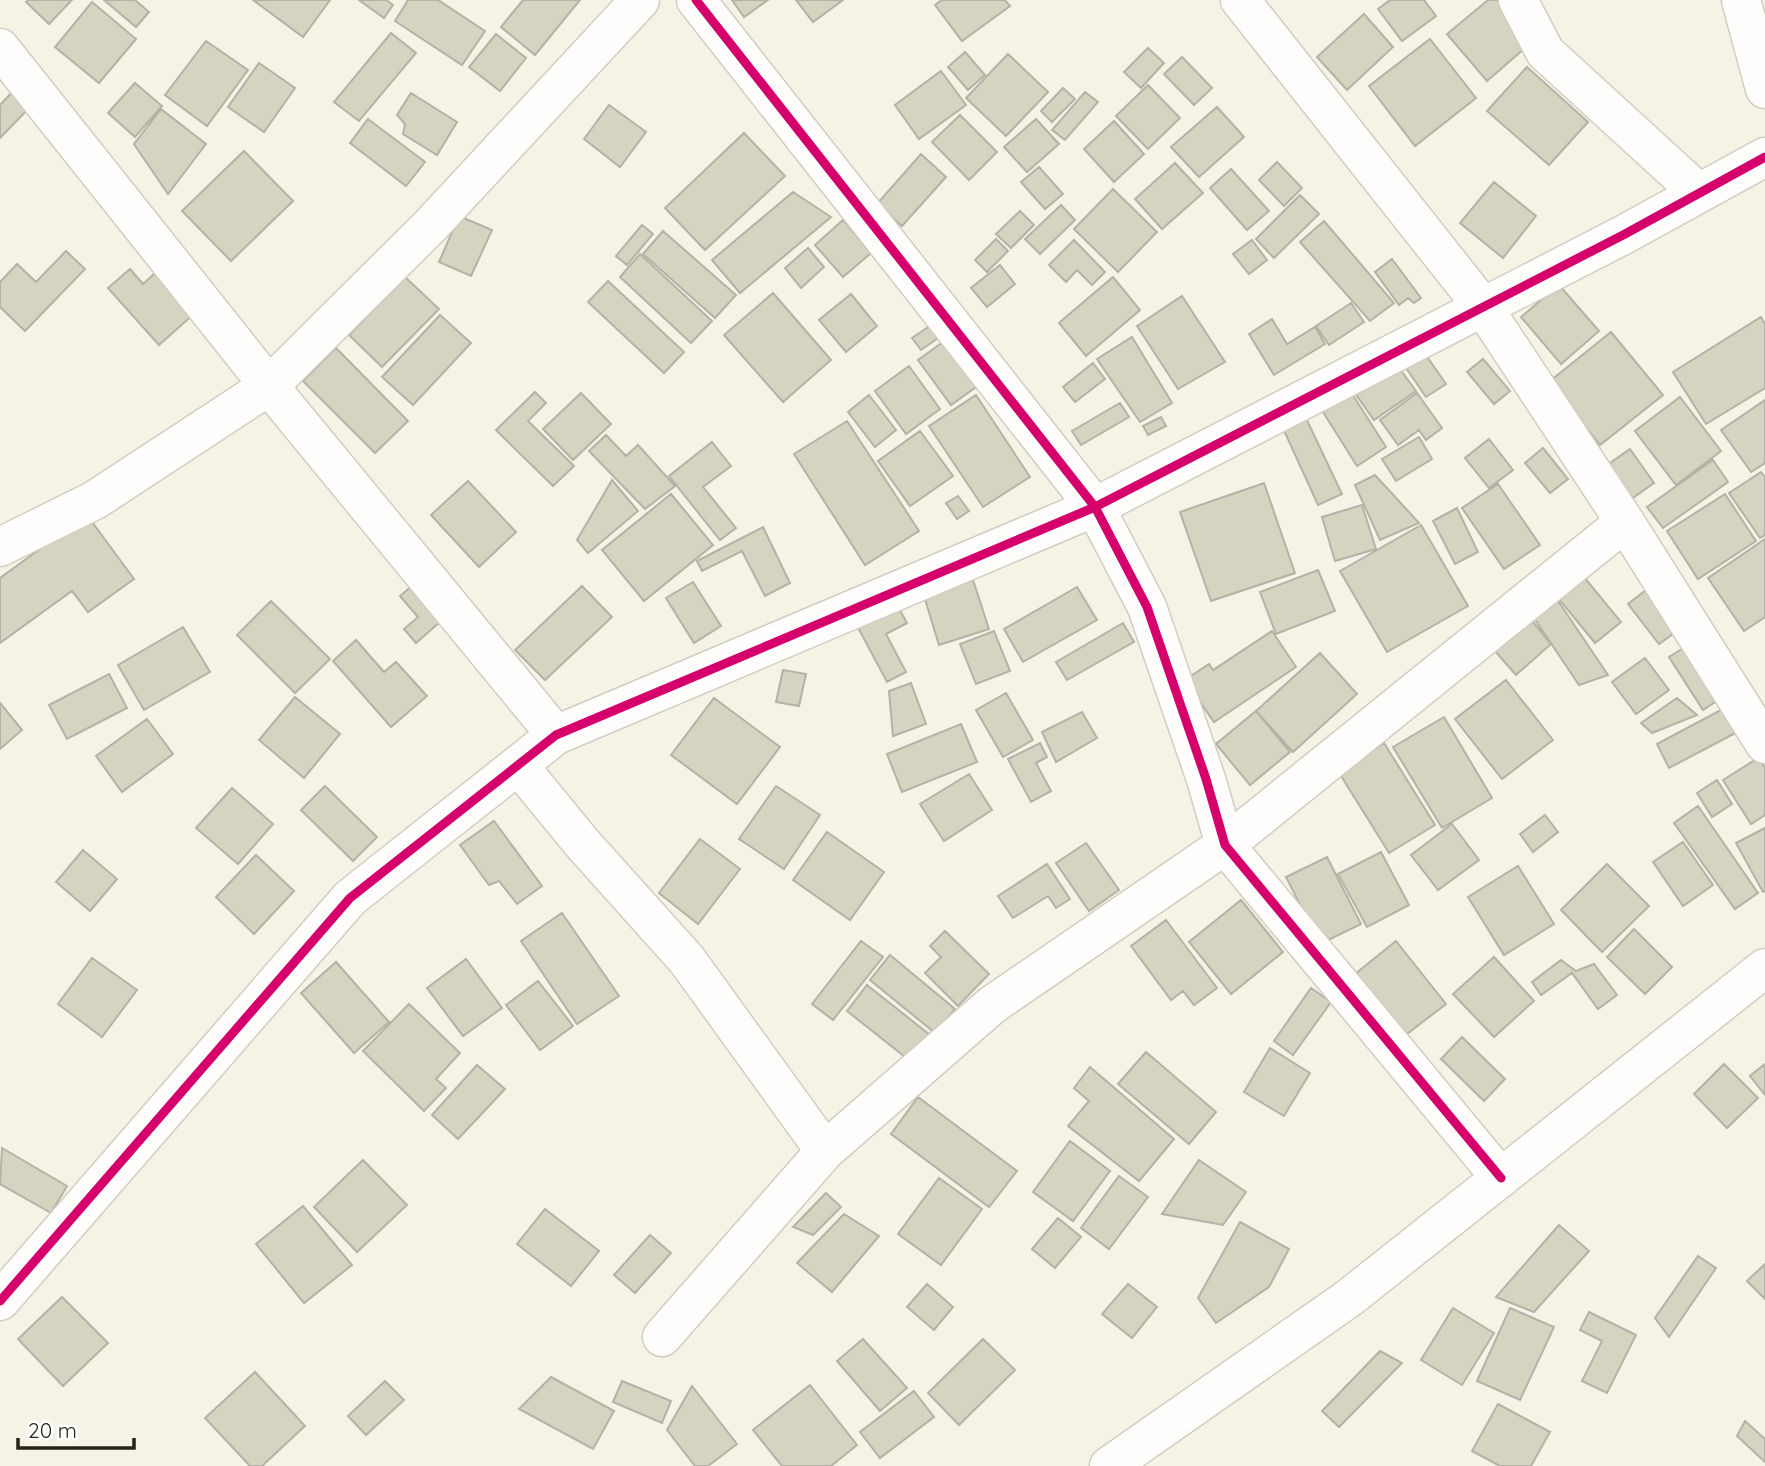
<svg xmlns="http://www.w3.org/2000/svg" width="1765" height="1466" font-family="Quicksand,sans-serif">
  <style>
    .building { fill: #d6d3c1; stroke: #b4b2a7; stroke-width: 2 }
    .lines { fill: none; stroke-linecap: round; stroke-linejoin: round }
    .minor-casing { stroke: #cfcec3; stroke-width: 41 }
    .minor { stroke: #fefdfb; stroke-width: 38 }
    .cycleway-casing { stroke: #fff; stroke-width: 13 }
    .cycleway { stroke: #d6006c; stroke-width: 9 }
  </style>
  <rect width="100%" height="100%" fill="#f5f3e5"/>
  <path class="building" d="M28,0H72L49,24L26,2Z
    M104,0H135L149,12L136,27Z
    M253,0H330L303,37Z
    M359,0H386L393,5L384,18Z
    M408,0H438L485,31L462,65L395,21Z
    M523,0H580L535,55L501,27Z
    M732,0H768L744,17Z
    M796,0H843L813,22Z
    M942,0H1005L1010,6L962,41L935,5Z
    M1390,0H1424L1436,16L1402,41L1378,9Z
    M1488,0H1499L1533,41L1487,81L1447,34Z
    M92,2L136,39L99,83L55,47Z
    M1364,14L1393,47L1347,90L1317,57Z
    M391,33L416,53L359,121L334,102Z
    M496,34L526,58L500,91L469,67Z
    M1430,39L1476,98L1415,146L1369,86Z
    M206,41L248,70L207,126L165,95Z
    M1148,48L1164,63L1141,88L1124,72Z
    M965,52L985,75L968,90L948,67Z
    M1008,54L1048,92L1006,136L966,98Z
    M1182,57L1212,88L1194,105L1164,74Z
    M259,63L295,88L264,132L228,107Z
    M1527,67L1588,122L1549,165L1487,111Z
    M941,71L966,105L919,139L895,105Z
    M135,83L162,106L135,137L108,113Z
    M1148,85L1180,118L1148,149L1116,116Z
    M16,88L33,104L0,138V105Z
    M1063,88L1075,99L1052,122L1041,111Z
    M1085,92L1098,102L1065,140L1052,130Z
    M411,93L457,122L437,155L403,134L405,124L397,115Z
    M609,105L646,132L620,167L584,139Z
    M1217,107L1244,137L1199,177L1171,147Z
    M161,109L206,144L168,194L134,144Z
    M960,115L997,152L969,180L932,142Z
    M368,119L425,162L406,186L350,143Z
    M1036,119L1059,144L1027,172L1004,147Z
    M1114,121L1144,154L1114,182L1084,149Z
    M744,133L785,176L705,250L665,208Z
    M244,151L293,201L231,261L182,211Z
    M921,154L946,177L902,226L877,204Z
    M1277,162L1302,188L1284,206L1259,180Z
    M1175,163L1203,193L1162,229L1135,199Z
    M1039,167L1063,194L1045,209L1021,182Z
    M1231,169L1269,211L1247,230L1210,188Z
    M1494,182L1536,216L1503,258L1460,223Z
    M1113,189L1157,232L1118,272L1074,229Z
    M793,192L831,217L740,293L712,260Z
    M1300,195L1319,214L1274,258L1256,239Z
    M1061,205L1075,220L1040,254L1025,239Z
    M1020,211L1034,225L1011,248L996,234Z
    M459,216L492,230L471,276L439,262Z
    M843,220L871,253L843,277L815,245Z
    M1324,221L1394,303L1370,321L1300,242Z
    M642,225L653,234L627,265L616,256Z
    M663,231L736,295L715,318L643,254Z
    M996,239L1008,251L987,272L975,260Z
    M1074,240L1105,272L1092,285L1077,270L1066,282L1049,265Z
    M1252,240L1267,260L1249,274L1233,254Z
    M808,248L824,267L801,288L785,268Z
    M66,251L85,269L25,331L0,307V282L17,264L36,282Z
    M640,254L712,321L691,343L620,277Z
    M1392,259L1421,298L1414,303L1408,298L1399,305L1375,272Z
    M166,263L204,305L159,345L108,288L130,269L143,284Z
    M1000,265L1015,284L987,307L971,288Z
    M405,277L439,309L382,367L349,335Z
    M1113,277L1140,310L1086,356L1059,323Z
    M608,281L684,352L664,373L588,302Z
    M1559,285L1599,331L1561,364L1521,317Z
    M773,293L831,360L783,402L724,335Z
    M851,294L877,326L846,352L819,320Z
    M1182,296L1225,362L1178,389L1137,326Z
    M1351,303L1364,322L1329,345L1316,326Z
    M440,315L471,343L413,405L382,377Z
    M1761,317L1765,324V388L1706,424L1673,372Z
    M1272,319L1287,344L1315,327L1325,344L1274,375L1249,334Z
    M933,324L941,336L921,350L912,338Z
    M1611,332L1663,395L1600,445L1549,382Z
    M950,337L983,382L951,405L918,360Z
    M1132,337L1172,403L1140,422L1097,359Z
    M336,348L408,421L375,453L303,381Z
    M1423,351L1446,384L1426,397L1404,365Z
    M1483,359L1510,391L1494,404L1467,372Z
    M1394,361L1416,391L1374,420L1352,389Z
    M1093,363L1105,379L1075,402L1063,387Z
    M909,366L940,409L906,434L875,391Z
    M1347,386L1386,447L1357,466L1318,404Z
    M535,392L546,403L528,421L574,466L553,486L496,430Z
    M581,393L611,424L573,460L543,429Z
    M1417,393L1442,428L1426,440L1419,430L1398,445L1380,420Z
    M869,395L896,430L875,447L848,412Z
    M976,395L1030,477L983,507L929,426Z
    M1680,397L1721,451L1676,485L1635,431Z
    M1765,400V463L1751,472L1721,430Z
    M1120,403L1129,417L1081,445L1072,431Z
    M1304,414L1342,494L1318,505L1281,424Z
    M1161,417L1166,426L1148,435L1143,426Z
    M847,421L919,531L865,565L794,454Z
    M920,431L953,476L910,506L878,461Z
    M606,435L626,456L638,445L675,486L645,509L589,451Z
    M1419,437L1432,459L1396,481L1382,459Z
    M1489,439L1513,470L1489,488L1465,458Z
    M712,442L731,466L703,487L736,528L720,540L669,476Z
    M1543,448L1568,479L1550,493L1525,463Z
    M1630,449L1654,483L1627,502L1603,468Z
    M1713,460L1728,482L1663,528L1647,507Z
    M1761,472L1765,477V535L1760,538L1729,493Z
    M1375,475L1419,523L1380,540L1355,485Z
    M612,480L638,511L588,553L577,540Z
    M468,481L516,532L479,567L431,515Z
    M1264,483L1295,573L1211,601L1180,512Z
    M1498,484L1540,545L1504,569L1462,508Z
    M671,494L713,545L644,601L602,550Z
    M1725,494L1756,541L1698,579L1667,531Z
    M958,496L969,511L957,519L946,503Z
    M1362,505L1376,549L1335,561L1322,517Z
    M1457,508L1478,552L1455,564L1433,521Z
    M87,515L134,579L88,612L72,591L0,643V578Z
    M1421,525L1468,606L1387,652L1340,571Z
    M763,527L790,583L765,596L742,551L702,571L697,561Z
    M1765,539V617L1744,631L1708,578Z
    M1318,570L1335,611L1276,634L1260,592Z
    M1579,571L1621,622L1595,643L1553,592Z
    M973,580L989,629L939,645L924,596Z
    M418,581L448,615L416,643L404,629L418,617L400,596Z
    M693,582L721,626L694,643L666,598Z
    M582,586L612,617L545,680L515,650Z
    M1077,587L1097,620L1023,662L1004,629Z
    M1650,587L1681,628L1659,644L1628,604Z
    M1554,595L1608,675L1579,685L1530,612Z
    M271,601L330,659L295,693L237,635Z
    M896,603L907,623L886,634L906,672L887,682L856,624Z
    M1525,612L1551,644L1516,675L1488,643Z
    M1123,623L1134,642L1067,680L1056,662Z
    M183,627L210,672L144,710L118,665Z
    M994,631L1010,671L976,684L960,644Z
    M1272,631L1296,667L1214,722L1185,680L1209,664L1213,670Z
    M356,640L384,672L396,662L427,696L391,727L333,661Z
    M1693,642L1727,694L1703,710L1669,657Z
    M1320,653L1357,694L1293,752L1256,711Z
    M1645,658L1669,690L1636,714L1612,682Z
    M783,670L806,674L799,706L776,702Z
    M109,674L127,708L67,739L49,705Z
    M1506,680L1553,740L1502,779L1455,719Z
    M911,683L926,724L893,736L889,691Z
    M1006,693L1033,740L1003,757L976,710Z
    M295,697L340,734L304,778L259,740Z
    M714,698L780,747L737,804L671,755Z
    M1677,698L1697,715L1652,733L1641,723Z
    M0,703L22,730L0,749Z
    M1732,704L1745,728L1669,768L1657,744Z
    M1256,711L1290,752L1250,785L1216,744Z
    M1082,712L1097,738L1056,762L1042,732Z
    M1444,717L1492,798L1442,828L1393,747Z
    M147,719L173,754L122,792L96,756Z
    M961,724L977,762L902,792L887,754Z
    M1040,743L1047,757L1036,763L1051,791L1031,802L1008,759Z
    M1384,743L1435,825L1389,853L1338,771Z
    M1758,758L1765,768V815L1751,824L1723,780Z
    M969,774L992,810L944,841L920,804Z
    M1717,780L1732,804L1712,817L1697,793Z
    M325,786L377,837L353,861L301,810Z
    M776,786L820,815L784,869L739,839Z
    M232,788L273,824L238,864L196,828Z
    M1698,806L1758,893L1735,909L1674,823Z
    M1545,815L1558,832L1533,852L1520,834Z
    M494,821L542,886L517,904L499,881L489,885L460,845Z
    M1452,824L1479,860L1438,890L1411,855Z
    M1765,828V891L1763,892L1736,843Z
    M827,832L884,872L850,920L793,880Z
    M700,839L740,869L698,924L659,893Z
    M1683,842L1713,885L1683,906L1653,862Z
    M1086,843L1119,890L1089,911L1056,863Z
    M83,850L117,879L90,911L56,882Z
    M1381,852L1409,905L1367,927L1338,874Z
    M256,855L294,891L254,934L216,897Z
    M1327,857L1361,924L1320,944L1286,877Z
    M1047,864L1070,899L1056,908L1048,896L1013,918L998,896Z
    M1607,864L1649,906L1602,952L1561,910Z
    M1518,866L1554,924L1504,955L1468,897Z
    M1241,900L1283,952L1231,994L1189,942Z
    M562,913L619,996L577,1024L521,941Z
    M1166,920L1217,988L1194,1005L1183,991L1171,1000L1131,946Z
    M1634,929L1672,967L1645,994L1607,957Z
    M945,931L989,974L958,1006L925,973L941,957L930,946Z
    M861,941L883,957L833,1020L812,1004Z
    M1396,941L1446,1004L1403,1037L1354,975Z
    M890,955L955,1009L935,1033L870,980Z
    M1494,957L1534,1001L1494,1037L1453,994Z
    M92,958L137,990L102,1037L58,1004Z
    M466,959L502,1008L463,1036L427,988Z
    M1561,960L1576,971L1594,964L1617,995L1598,1009L1572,973L1541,995L1532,982Z
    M336,962L389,1022L354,1053L301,993Z
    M538,981L573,1026L540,1050L506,1005Z
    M867,985L930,1035L909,1060L847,1011Z
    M1311,988L1331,1002L1293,1055L1274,1041Z
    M409,1004L460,1053L436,1079L446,1088L424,1111L363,1051Z
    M1462,1037L1505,1079L1484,1101L1441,1059Z
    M1270,1048L1310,1073L1284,1116L1244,1092Z
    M1146,1052L1216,1112L1189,1144L1118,1084Z
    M1724,1064L1758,1098L1727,1128L1694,1094Z
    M1765,1064V1095L1750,1076Z
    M477,1065L505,1089L458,1139L432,1115Z
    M1090,1067L1174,1139L1139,1181L1068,1126L1089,1101L1074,1088Z
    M918,1097L1017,1171L989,1207L891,1134Z
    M1070,1141L1110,1171L1073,1221L1033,1192Z
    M2,1148L67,1186L51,1213L0,1184Z
    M363,1160L407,1205L357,1252L314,1207Z
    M1199,1160L1246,1192L1223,1225L1162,1214Z
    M1119,1176L1148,1197L1109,1249L1081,1228Z
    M939,1178L982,1209L941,1265L898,1234Z
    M826,1193L841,1207L813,1235L793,1227Z
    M303,1206L352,1265L304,1303L256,1244Z
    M545,1209L599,1251L571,1286L517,1244Z
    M844,1214L879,1236L832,1292L797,1263Z
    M1058,1218L1081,1237L1055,1268L1032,1249Z
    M1240,1222L1289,1249L1269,1287L1216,1323L1198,1298Z
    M1559,1225L1589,1251L1534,1312L1496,1297Z
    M650,1235L671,1253L635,1293L614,1275Z
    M1698,1256L1716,1268L1669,1337L1655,1318Z
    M1765,1264V1299L1747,1281Z
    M927,1284L953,1307L934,1330L907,1307Z
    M1128,1284L1157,1307L1132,1338L1102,1314Z
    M62,1297L108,1343L63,1386L18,1339Z
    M1453,1308L1494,1333L1462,1385L1421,1360Z
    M1510,1308L1554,1327L1520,1400L1477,1381Z
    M1589,1312L1636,1335L1607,1393L1582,1381L1602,1341L1580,1330Z
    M863,1339L907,1388L880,1411L837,1361Z
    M983,1339L1015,1370L959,1425L928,1393Z
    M1380,1351L1402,1363L1339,1427L1322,1411Z
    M255,1372L305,1426L262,1466H250L205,1418Z
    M551,1377L614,1411L593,1449L519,1409Z
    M385,1381L404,1400L366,1435L348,1416Z
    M622,1381L671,1401L662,1423L613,1402Z
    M810,1385L857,1445L831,1466H782L753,1430Z
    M692,1386L737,1444L708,1466H695L667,1430Z
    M914,1391L934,1417L880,1458L860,1432Z
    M1498,1404L1550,1432L1531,1466H1500L1472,1451Z
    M1745,1421L1765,1439V1462L1737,1436Z"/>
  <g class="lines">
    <defs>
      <path id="minor" d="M696,0L1095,507L1147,607L1206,779L1225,845L1501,1178
        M1240,0L1483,307L1625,522L1765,744
        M1518,0L1545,52L1699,193
        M1741,0L1765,89
        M0,48L269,386L556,735
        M0,547L95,500L269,386L431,225L640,0
        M518,765L582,843L687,960L825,1151
        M0,1301L350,898L556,735L1095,507L1625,234L1765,157
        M662,1337L825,1151L992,1005L1225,845L1625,522
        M1109,1466L1349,1298L1765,968"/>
    </defs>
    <use href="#minor" class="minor-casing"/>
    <use href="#minor" class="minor"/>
    <defs>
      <path id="cycleway" d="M696,0L1095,507L1147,607L1206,779L1225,845L1501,1178
        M0,1301L350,898L556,735L1095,507L1625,234L1765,157"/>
    </defs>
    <use href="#cycleway" class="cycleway-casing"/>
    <use href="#cycleway" class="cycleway"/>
  </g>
  <path d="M18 1438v10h116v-10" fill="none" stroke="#25231a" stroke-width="3.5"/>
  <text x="28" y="1438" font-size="21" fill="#25231a" stroke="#ffffff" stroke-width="5" paint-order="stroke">20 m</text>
</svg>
